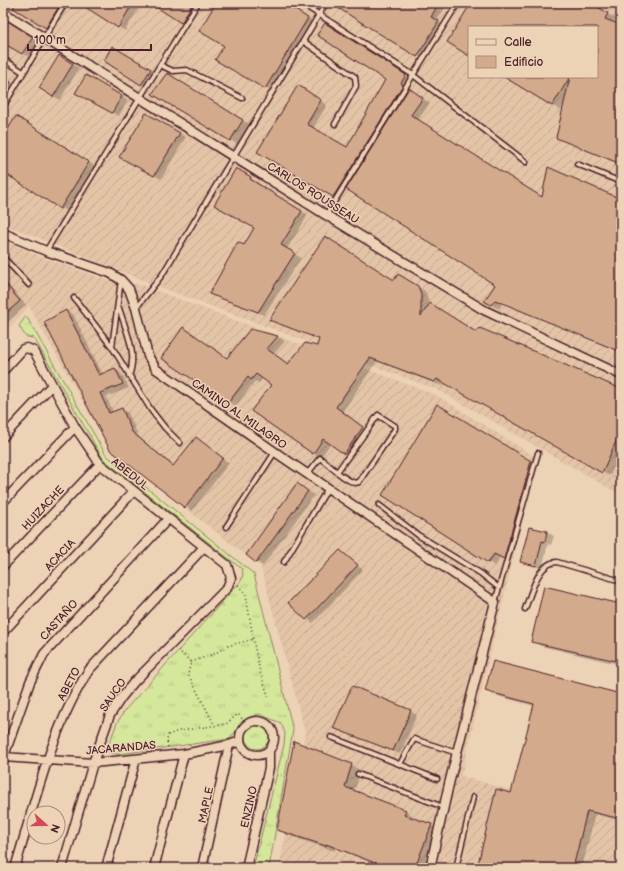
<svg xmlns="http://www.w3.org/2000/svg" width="624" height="871" font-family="'Balsamiq Sans',sans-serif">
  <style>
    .industrial { fill: url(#industrial-furrows); fill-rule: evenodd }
    .grass { fill: url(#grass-tufts); stroke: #8f8363 }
    .shadow { fill: #0003 }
    .building { fill: #d4aa8c; stroke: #4a1f2b }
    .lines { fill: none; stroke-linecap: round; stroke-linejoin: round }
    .lane-casing { stroke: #4a1f2b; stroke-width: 7 }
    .street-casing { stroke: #4a1f2b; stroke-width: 11 }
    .path { stroke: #4a1f2b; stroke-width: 1.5; stroke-dasharray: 1 3; stroke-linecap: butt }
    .lane { stroke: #edd3b5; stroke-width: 4 }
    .street { stroke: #edd3b5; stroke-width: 8 }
    .labels { text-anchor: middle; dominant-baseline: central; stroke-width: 3; stroke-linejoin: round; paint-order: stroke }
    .street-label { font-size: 11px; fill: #4a1f2b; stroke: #edd3b5 }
  </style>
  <defs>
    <pattern id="industrial-furrows" width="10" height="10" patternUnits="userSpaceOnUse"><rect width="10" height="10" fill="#e3c4a6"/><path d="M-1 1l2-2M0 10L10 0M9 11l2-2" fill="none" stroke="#c4a88f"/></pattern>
    <pattern id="grass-tufts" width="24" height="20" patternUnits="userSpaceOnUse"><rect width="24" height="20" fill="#d4e79b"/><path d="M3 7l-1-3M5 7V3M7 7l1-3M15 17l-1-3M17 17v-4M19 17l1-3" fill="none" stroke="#b8c686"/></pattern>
  </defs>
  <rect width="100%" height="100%" fill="#edd3b5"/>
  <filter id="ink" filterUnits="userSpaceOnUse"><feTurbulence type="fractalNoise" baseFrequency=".025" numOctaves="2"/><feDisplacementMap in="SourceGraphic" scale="8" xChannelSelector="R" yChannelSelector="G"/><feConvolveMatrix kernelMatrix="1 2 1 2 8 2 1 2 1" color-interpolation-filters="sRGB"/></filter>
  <g filter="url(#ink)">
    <path class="industrial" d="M3,3H621V495L438,390L175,293L3,224ZM469,27H597V77H469Z
      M3,239L41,257L116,283L137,284L160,292L436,395L537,458L461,776L621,821V868H279L305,732L261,567L110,450L29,306L3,335Z"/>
    <path class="grass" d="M26,316L106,455L254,574L293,730L269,868H253L284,745L285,733L281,723L259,714L247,718L229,739L119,754L110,753L107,749L117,723L125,710L241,581L243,575L242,569L103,459L34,338L26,337L19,326Z
      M245 737a12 12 0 1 1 24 0a12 12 0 1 1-24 0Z"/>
    <path class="shadow" d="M17,3H71L53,31L14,7Z
      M86,3H142L125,31Z
      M152,3H201L187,25Z
      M218,3H282L314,22L272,92L216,59L226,46Z
      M338,3H448L437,21L445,26L424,60Z
      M472,3H590L616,19L613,23L621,27V165L557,137L564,103L560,110L506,77H597V27H469V55L448,42Z
      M3,18L41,43L31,58L3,42Z
      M332,28L412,79L407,88L430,103L418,120L542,198L621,200V352L503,303L499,309L486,301L496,285L347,188L340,200L259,152L305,90L327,105L313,128L347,149L387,79Z
      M112,47L157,73L148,88L105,61Z
      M59,56L79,68L60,100L41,88Z
      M167,75L249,124L237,144L154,94Z
      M3,77L17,87L9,100L3,97Z
      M86,77L128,100L119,116L83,97Z
      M146,114L186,137L161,179L121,157Z
      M22,121L95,166L67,211L3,171V139Z
      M236,169L308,215L287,249L301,258L264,315L210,294L255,228Z
      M398,275L425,291L428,299V307L476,333L621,390V450L610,476L445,382L442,386L377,361L343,411L369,432L351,458L331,443L321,457L313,453L272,385L263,378L259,383L255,381L236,406L228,402L191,333L227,358L250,330L278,337L285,341L274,354L289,365L318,347L320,340L270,319L394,281Z
      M3,279L26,305L3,326Z
      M66,311L73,314L103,375L115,369L121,373L129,388L106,397L113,412L122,409L128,413L139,437L174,466L196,438L229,463L192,511L111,450L45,322Z
      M437,406L537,466L510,562L500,557L495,566L488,562Z
      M304,488L314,495L263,566L257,562L247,554Z
      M530,528L547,532L554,536L551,545L548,544L542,569L522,561Z
      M341,551L363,570L313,623L289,603Z
      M621,605V665L541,646L532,641Z
      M486,691L621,695V821L595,814L582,868H478L511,794L534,706L494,695Z
      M410,711L417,715L400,754L335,728Z
      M295,743L361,770L354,792L405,811L414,816L413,819L440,830L426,868H386L335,848V851L287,835L278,829Z"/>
    <path class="building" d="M16,3H61L46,28L13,8Z
      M79,3H133L118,28Z
      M150,3H193L181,23Z
      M216,3H284L308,18L265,89L215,60L224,46L199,31Z
      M330,3H439L431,17L439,21L417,57Z
      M471,3H591L608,13L605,19L621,25V164L556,138L570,77H597V27H469V56L447,42Z
      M3,18L33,37L22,54L3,43Z
      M325,23L406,75L401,83L403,85L333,197L257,152L298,85L321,100L307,124L347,147L385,80L317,35Z
      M112,46L151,69L141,85L104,61Z
      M59,55L73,64L53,97L39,88Z
      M167,73L243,120L230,141L152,94Z
      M86,75L122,96L112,113L75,93Z
      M3,77L11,82L3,96Z
      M504,77H570L552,106Z
      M409,88L423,98L411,115L542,197L548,167L621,199V352L495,300L491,305L484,301L495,285L346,189Z
      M146,113L180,133L154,176L119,157Z
      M16,116L89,162L60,209L3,172V137Z
      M236,168L251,177L250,179L302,211L281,245L295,253L258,312L209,294L238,242L244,245L254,228L214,205Z
      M325,236L394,280L398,274L418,286L421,294V316L430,303L476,332L480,328L621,389V430L602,473L437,379L434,382L370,358L336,407L363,427L344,454L323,439L313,454L251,411L271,385L256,374L251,380L248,377L228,403L161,358L183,327L227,358L250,329L278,336L267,349L288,364L305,343L317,346L319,339L269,320Z
      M3,281L20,301L3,316Z
      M66,310L99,375L115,368L123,384L100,393L109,413L122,408L132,432L173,466L196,437L223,458L185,508L110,450L44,322Z
      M437,404L531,461L504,559L494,554L488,563L382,495Z
      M297,483L308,491L256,563L246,555Z
      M529,527L547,531L545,542L542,541L536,566L520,562Z
      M340,550L358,565L306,620L288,603Z
      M544,586L621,604V662L531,642Z
      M493,661L621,694V819L587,811L573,868H477L496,789L511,793L534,704L485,691Z
      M352,686L411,710L393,751L333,728Z
      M294,741L352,764L345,787L406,810L404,815L432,824L415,868H388L326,844V846L277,830Z"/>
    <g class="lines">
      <defs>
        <path id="lane" d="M301,3L413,75L526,162
          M303,41L355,77L356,86L335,124
          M3,59L23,72
          M160,65L173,71L187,70L242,98
          M3,107L65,3
          M577,164L621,182
          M326,215L458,3
          M46,251L198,3
          M3,257L29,285
          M121,280L112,347L151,410L165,428L180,443
          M74,298L112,347
          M119,308C126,331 138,353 129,376
          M136,308L162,275L326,3
          M307,474L320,458C331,466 342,479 355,483L359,482L395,429V426L378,415L337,472
          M379,505L418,535L480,573L499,588
          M226,527L275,452
          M284,562L328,488
          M495,602L538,453
          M525,609C531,594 538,562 557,562L621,581
          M331,737L437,779
          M400,764L414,739L457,753
          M358,774L443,807
          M456,868L473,797"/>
        <path id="street" d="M3,12L326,215L484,310L621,375
          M3,233L46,251L110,273L121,280L129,289L136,308L148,356L156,369L275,452L495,602L449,784L430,868
          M3,371L23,349L27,348L34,351L75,427L100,464L227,565L231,578L227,588L134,682L121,698L110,715L93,763L62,868
          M3,437L52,385
          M3,502L75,427
          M3,566L100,464
          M3,632L133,492
          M240 738a17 17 0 1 1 34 0a17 17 0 1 1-34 0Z
          M3,757L93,763L184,754L229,745L240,741
          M3,759L30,682L44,654L168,519
          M15,868C35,802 52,727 89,670L204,547
          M106,868L136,759
          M154,868L184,754
          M202,868L229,745
          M246,868L269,768V751"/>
      </defs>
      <use href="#lane" class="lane-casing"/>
      <use href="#street" class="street-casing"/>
      <path class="path" d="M238,585L246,595L254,644L260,672L269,698
        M178,650L191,662L188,674L214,724
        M191,662L214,654L227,646L254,639
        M168,747L167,740L168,735L178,731L226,724L238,714L247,724"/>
      <use href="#lane" class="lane"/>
      <use href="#street" class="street"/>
    </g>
  </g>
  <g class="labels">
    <g class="street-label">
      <text transform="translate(313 193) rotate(32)">CARLOS ROUSSEAU</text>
      <text transform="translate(239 414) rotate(35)">CAMINO AL MILAGRO</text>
      <text transform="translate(130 474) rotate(39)">ABEDUL</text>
      <text transform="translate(43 508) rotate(-47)">HUIZACHE</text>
      <text transform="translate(60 555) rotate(-47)">ACACIA</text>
      <text transform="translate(59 620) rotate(-48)">CASTAÑO</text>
      <text transform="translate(69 684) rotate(-62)">ABETO</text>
      <text transform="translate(113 695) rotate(-56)">SAUCO</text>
      <text transform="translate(121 748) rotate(-5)">JACARANDAS</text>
      <text transform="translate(206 805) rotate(-78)">MAPLE</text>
      <text transform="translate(249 807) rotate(-77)">ENZINO</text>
    </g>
  </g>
  <rect width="624" height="871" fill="none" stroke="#edd3b5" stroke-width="16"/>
  <rect x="8" y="8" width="608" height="855" fill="none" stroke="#4a1f2b" stroke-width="1.5" filter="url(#ink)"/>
  <rect x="468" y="26" width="130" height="52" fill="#edd3b5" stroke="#ac8b7e"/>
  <rect x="476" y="39" width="20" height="6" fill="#edd3b5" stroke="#ac8b7e"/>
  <text x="504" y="46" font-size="12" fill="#4a1f2b">Calle</text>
  <rect x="476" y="56" width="20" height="12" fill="#d4aa8c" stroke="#ac8b7e"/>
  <text x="504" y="66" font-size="12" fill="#4a1f2b">Edificio</text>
  <g transform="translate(46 825) rotate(111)"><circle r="19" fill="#edd3b5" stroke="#ac8b7e"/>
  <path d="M0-3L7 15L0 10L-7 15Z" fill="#d1495b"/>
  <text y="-6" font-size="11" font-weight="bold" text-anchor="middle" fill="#4a1f2b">N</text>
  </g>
  <path d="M28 44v6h123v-6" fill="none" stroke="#4a1f2b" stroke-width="2"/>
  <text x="34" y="44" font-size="12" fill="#4a1f2b" stroke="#edd3b5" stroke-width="3" paint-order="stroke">100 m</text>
</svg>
